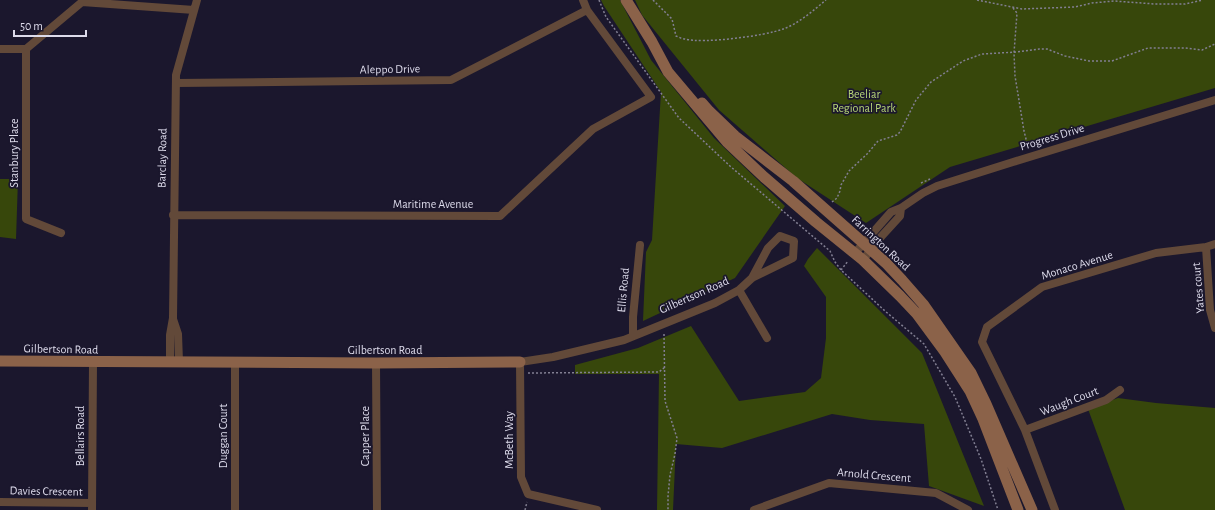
<svg xmlns="http://www.w3.org/2000/svg" width="1215" height="510" font-family="'Alegreya Sans',sans-serif">
  <style>
    .green { fill: #37470b }
    .lines { fill: none; stroke-linecap: round; stroke-linejoin: round }
    .path { stroke: #827f92; stroke-width: 1.5; stroke-dasharray: 2 2; stroke-linecap: butt }
    .street { stroke: #624939; stroke-width: 8 }
    .secondary { stroke: #8b6249; stroke-width: 11 }
    .labels { text-anchor: middle; dominant-baseline: central; stroke-width: 3.5; stroke-linejoin: round; paint-order: stroke }
    .street-label { font-size: 12px; fill: #dddbeb; stroke: #1b172d }
    .park-label { font-size: 12px; fill: #b7d577; stroke: #1b172d }
  </style>
  <rect width="100%" height="100%" fill="#1b172d"/>
  <path class="green" d="M601,0H620L651,60L714,138L785,206L735,278L643,321L646,252L652,240L661,92L604,6Z
    M635,0H1215V88L950,167L866,223L797,178L719,110L642,15Z
    M0,179H18L16,239L0,237Z
    M817,248L922,353L984,506L929,486L924,424L870,420L832,414L722,448L676,444L673,510H657L659,374H575V365L638,348L691,326L739,401L805,392L821,378L826,338V297L804,266L808,259Z
    M1118,398L1156,403L1215,408V510H1125L1088,409Z"/>
  <g class="lines">
    <path class="path" d="M599,0L606,17L679,118L731,167L830,251L835,262L841,270L885,311L924,344L955,397L981,459L998,510
      M653,0L672,19L676,36C679,37 682,39 685,39C702,44 765,36 783,29C798,24 814,10 826,0
      M977,0L1022,9L1075,7L1092,3L1114,1L1155,4H1185L1203,0
      M1013,8L1017,13L1014,53L1015,76L1024,131L1028,147L1027,148
      M921,183L930,179
      M832,202L837,198L840,191L841,185L849,171L867,154L878,141L897,135L900,132L916,100L931,82L963,61L982,54L1017,52L1039,49H1047L1065,56L1089,61H1112L1148,48H1185L1202,50L1215,44
      M841,270L848,261
      M664,334L665,401L677,438L675,454L670,475L668,496V510
      M528,373L659,372L665,367
      M525,510L527,502"/>
    <path class="street" d="M0,49H26L82,2L194,10
      M26,49V219L61,233
      M176,83L451,80L587,10
      M173,215L500,216L593,129L651,97L587,10L583,0
      M1206,247L1210,310L1215,328
      M855,253L891,212L901,208L923,193L937,186L1013,162L1215,100
      M863,260L879,239L900,216L901,208
      M739,290L767,338
      M173,319L178,334L179,362
      M633,336V317L640,245
      M170,362V335L173,318L176,75L197,0
      M376,363L377,510
      M1025,430L1106,400L1120,390
      M0,502L92,503
      M92,510L93,362
      M235,510V362
      M597,510L528,494L521,477L520,362L553,357L624,340L715,303L739,290L752,278L793,258L794,241L780,236L768,248L752,278
      M754,510L829,483L936,493L968,510
      M1055,510L1025,430L982,342L987,327L1042,287L1156,253L1206,247L1215,244"/>
    <path class="secondary" d="M626,0L652,42L668,72L727,142L764,177L816,222L863,260L900,296L917,314L945,352L970,391L983,419L1018,510
      M702,103L709,111L735,136L793,181L886,263L902,280L923,304L971,373L986,404L1032,510
      M0,361L376,363L520,362"/>
  </g>
  <g class="labels">
    <g class="street-label">
      <text transform="translate(390 69) rotate(-1)">Aleppo Drive</text>
      <text transform="translate(1052 137) rotate(-17)">Progress Drive</text>
      <text transform="translate(14 153) rotate(-90)">Stanbury Place</text>
      <text transform="translate(162 158) rotate(-89)">Barclay Road</text>
      <text x="433" y="204">Maritime Avenue</text>
      <text transform="translate(881 243) rotate(43)">Farrington Road</text>
      <text transform="translate(1077 265) rotate(-17)">Monaco Avenue</text>
      <text transform="translate(1198 288) rotate(-95)">Yates court</text>
      <text transform="translate(623 290) rotate(-85)">Ellis Road</text>
      <text transform="translate(694 295) rotate(-24)">Gilbertson Road</text>
      <text transform="translate(61 349) rotate(1)">Gilbertson Road</text>
      <text x="385" y="350">Gilbertson Road</text>
      <text transform="translate(1069 401) rotate(-21)">Waugh Court</text>
      <text transform="translate(80 436) rotate(-90)">Bellairs Road</text>
      <text transform="translate(223 436) rotate(-90)">Duggan Court</text>
      <text transform="translate(365 436) rotate(-90)">Capper Place</text>
      <text transform="translate(509 440) rotate(-90)">McBeth Way</text>
      <text transform="translate(874 475) rotate(5)">Arnold Crescent</text>
      <text transform="translate(46 491) rotate(1)">Davies Crescent</text>
    </g>
    <g class="park-label">
      <text x="864" y="94">Beeliar<tspan x="864" dy="14">Regional Park</tspan></text>
    </g>
  </g>
  <path d="M14 30v6h72v-6" fill="none" stroke="#dddbeb" stroke-width="2"/>
  <text x="20" y="30" font-size="12" fill="#dddbeb" stroke="#1b172d" stroke-width="3" paint-order="stroke">50 m</text>
</svg>
